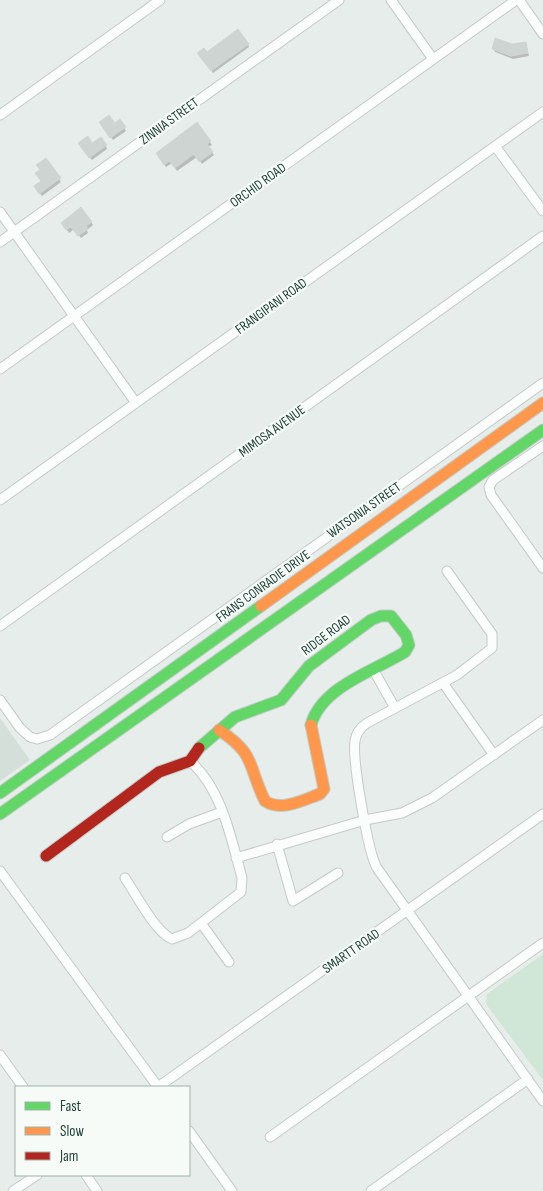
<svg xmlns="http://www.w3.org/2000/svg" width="543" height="1191" font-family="'Sofia Sans Condensed',sans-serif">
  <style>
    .built { fill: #d5dfda }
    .green { fill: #d0e6d6 }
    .shadow { fill: #0003 }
    .building { fill: #ced4d1; stroke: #d0d6d3 }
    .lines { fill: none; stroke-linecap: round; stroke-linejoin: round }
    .street-casing { stroke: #c4cac7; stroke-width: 11 }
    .fast-casing { stroke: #c2cbc7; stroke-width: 13 }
    .slow-casing { stroke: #c2cbc7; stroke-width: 13 }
    .jam-casing { stroke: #c2cbc7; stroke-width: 13 }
    .street { stroke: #fbfcfc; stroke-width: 9 }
    .fast { stroke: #63d668; stroke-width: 11 }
    .slow { stroke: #ff974d; stroke-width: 11 }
    .jam { stroke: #b3261e; stroke-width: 11 }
    .labels { text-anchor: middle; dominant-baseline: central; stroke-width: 4.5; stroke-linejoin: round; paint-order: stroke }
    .street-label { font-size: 14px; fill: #224339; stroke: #f6fbf8 }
  </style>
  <rect width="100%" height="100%" fill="#e7edea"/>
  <path class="built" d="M0,718L30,760L0,781Z"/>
  <path class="green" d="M543,954V1080L486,1004L487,994Z"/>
  <path class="shadow" d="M526,43L529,56L513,59L495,52L493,49Z
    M248,44L249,47L213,73L201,56Z
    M120,121L126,131L113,140L102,125H114Z
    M197,123L212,145L208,147L214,155L202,164L197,157L177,171L172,163L166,167L159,157Z
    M92,145L106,146L107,149L92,160L82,147Z
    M46,160L61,182L42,196L35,187L42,182L41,171Z
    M91,222L93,225L87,230L88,233L81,238L74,229L69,233L65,227Z"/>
  <path class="building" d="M238,29L249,44L211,71L197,53L204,48L207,52Z
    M495,38L512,44L526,42L528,53L511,56L492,49Z
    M109,115L115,123L120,119L126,127L110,138L99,122Z
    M197,122L211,141L207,144L213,152L199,162L194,154L175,168L169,161L164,165L156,153Z
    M88,136L92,143L101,137L107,145L89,158L78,143Z
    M46,158L61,178L39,194L34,186L41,181L35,173L40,170L36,165Z
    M81,207L92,222L86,226L88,229L78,236L71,227L66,230L61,223Z"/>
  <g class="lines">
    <defs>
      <path id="street" d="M391,0L433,59
        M519,0L543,34
        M0,115L160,0
        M495,146L543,211
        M0,212L136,403
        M0,242L339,0
        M0,369L516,0
        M543,446L493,480L489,487L491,495L543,568
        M0,500L543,112
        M447,571L492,634V648L457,675L367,723C361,727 356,733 355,741C352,759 368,853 377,868L543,1101
        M0,626L543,236
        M374,671L395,708
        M443,683L494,755
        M0,700L20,728L30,737L37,739L50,735L543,383
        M167,837L189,824L222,812
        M277,844L293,901L338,873
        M236,858L365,820L402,813L432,798L543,720
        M0,871L158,1087
        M125,878C136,894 155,932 172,939L188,933L241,892L242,878C231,838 222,789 190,761
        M201,923L229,962
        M0,1055L23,1087
        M158,1087L543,814
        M189,1131L232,1191
        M270,1137L543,943
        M86,1175L97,1191
        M13,1191L37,1175
        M371,1191L528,1079"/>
      <path id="fast" d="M199,748L235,717L281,700L309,666L371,620L381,616H391L406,635L409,645L405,652C374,671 321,687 311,725
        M0,793L261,606
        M0,814L543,430"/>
      <path id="slow" d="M261,606L543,403
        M219,730C257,755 247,765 265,801C281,812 303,800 320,794L324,789L311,725"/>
      <path id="jam" d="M46,856L159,772L190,761L199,748"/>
    </defs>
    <use href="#street" class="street-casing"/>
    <use href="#fast" class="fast-casing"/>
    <use href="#slow" class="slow-casing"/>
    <use href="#jam" class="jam-casing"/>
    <use href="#street" class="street"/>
    <use href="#fast" class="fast"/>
    <use href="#slow" class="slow"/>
    <use href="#jam" class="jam"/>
  </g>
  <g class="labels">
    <g class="street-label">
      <text transform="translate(169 121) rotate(-36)">ZINNIA STREET</text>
      <text transform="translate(258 185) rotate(-36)">ORCHID ROAD</text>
      <text transform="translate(271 306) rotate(-36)">FRANGIPANI ROAD</text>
      <text transform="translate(272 431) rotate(-36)">MIMOSA AVENUE</text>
      <text transform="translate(364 510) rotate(-35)">WATSONIA STREET</text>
      <text transform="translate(263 586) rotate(-36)">FRANS CONRADIE DRIVE</text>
      <text transform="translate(326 635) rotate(-37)">RIDGE ROAD</text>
      <text transform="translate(351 951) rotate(-35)">SMARTT ROAD</text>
    </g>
  </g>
  <rect x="15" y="1086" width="175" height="90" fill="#f6fbf8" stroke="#a1b1ac"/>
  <rect x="25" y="1102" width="25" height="8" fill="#63d668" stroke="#a1b1ac"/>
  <text x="60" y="1111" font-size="15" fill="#224339">Fast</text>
  <rect x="25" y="1127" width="25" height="8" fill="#ff974d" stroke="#a1b1ac"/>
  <text x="60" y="1136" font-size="15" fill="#224339">Slow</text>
  <rect x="25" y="1152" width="25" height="8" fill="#b3261e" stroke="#a1b1ac"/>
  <text x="60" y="1161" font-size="15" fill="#224339">Jam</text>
</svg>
